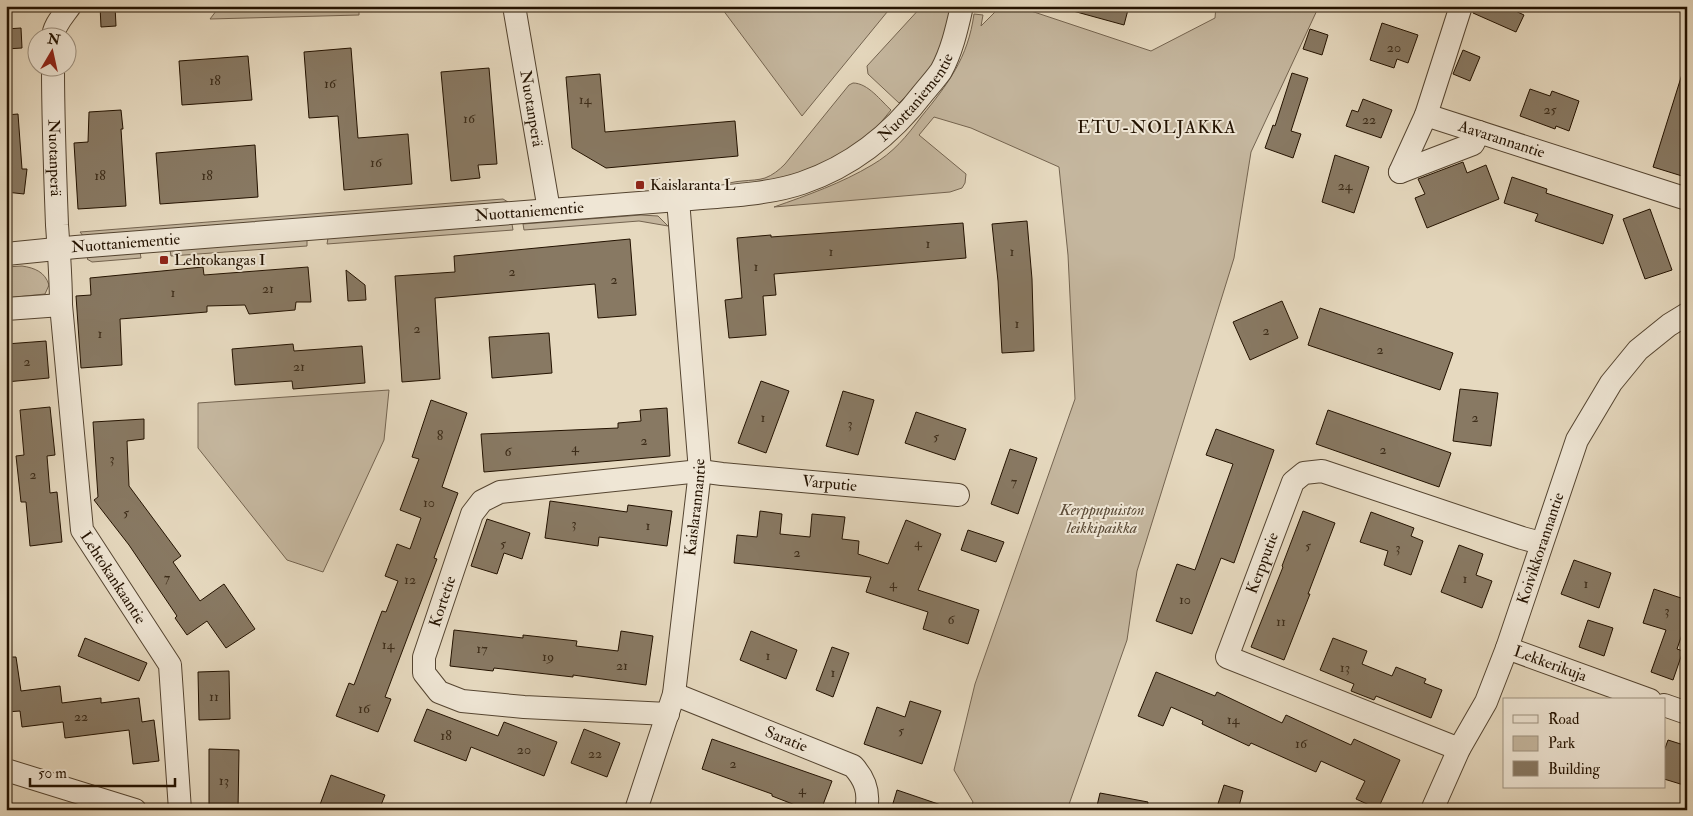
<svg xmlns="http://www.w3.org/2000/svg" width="1693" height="816" font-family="'IM FELL Double Pica',serif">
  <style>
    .green { fill: #c5b79f; stroke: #746450 }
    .building { fill: #887963; stroke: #231200 }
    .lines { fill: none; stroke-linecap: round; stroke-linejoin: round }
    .minor-casing { stroke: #544430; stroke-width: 24 }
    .minor { stroke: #efe6d5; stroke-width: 22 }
    .poi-dot { fill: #8f2418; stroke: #efe6d5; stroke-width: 2 }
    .labels { text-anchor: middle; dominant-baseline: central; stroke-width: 4; stroke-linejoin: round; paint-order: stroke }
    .number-label { font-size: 14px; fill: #3c2c19 }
    .street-label { font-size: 16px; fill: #231200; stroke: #efe6d5 }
    .poi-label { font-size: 16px; fill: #231200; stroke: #efe6d5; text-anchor: start }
    .park-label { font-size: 16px; font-style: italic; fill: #5c4c38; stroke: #efe6d5 }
    .neighbourhood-label { font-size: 18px; letter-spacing: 1px; fill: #231200; stroke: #efe6d5 }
  </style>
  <rect width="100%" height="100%" fill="#e6d9bf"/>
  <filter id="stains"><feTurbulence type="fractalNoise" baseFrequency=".004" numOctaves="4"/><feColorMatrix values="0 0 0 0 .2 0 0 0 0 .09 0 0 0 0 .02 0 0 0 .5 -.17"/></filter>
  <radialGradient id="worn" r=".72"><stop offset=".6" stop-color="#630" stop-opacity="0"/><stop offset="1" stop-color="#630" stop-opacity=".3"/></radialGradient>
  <path class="green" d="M220,6H359V15L210,19Z
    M720,6H892L802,116Z
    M922,6H952L938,58L923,79L899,103L868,74L867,66Z
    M1001,6H1016L1151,51L1215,18L1216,6H1319L1251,152L1234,258L1137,571L1127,640L1067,810H970L973,802L954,770L975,684L1075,399L1068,255L1059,167L971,128L934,117L919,135L966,174L965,183L962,188L950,192L774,207C808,195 842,183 872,165C893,153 907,136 921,117C948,84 968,58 974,14L983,15L981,26Z
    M853,83C868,83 881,101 891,110L873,132L835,158L798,176L722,187C730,179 753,182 765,178C773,175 779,170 785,164L849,85Z
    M503,199L508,202L84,237L80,232Z
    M641,215L658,216L668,226L639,221L524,230L523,224Z
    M512,224L513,230L327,244L328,238Z
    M307,240V246L171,256L170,250Z
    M140,252L141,258L92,262L87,259L90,256Z
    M22,266C35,268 45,272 49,285L45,294L6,298V267Z
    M389,390L384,440L323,572L287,560L198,448V403Z"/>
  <path class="building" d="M100,6H115L116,26L101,27Z
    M1074,6H1129L1124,25L1073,11Z
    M1474,6H1505L1524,15L1516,32L1473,13Z
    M1382,23L1418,35L1408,63L1397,59L1394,68L1370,60Z
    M21,28L22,48L6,49V29Z
    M1310,29L1328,35L1322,55L1303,49Z
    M351,48L358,138L408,134L412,184L344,190L338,116L309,118L304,52Z
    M1463,50L1480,57L1470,81L1453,74Z
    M248,56L252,100L182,105L179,61Z
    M489,68L497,164L478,165L480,178L451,181L441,72Z
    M1683,71H1687V161L1682,176L1653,167Z
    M1292,73L1308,78L1291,131L1301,134L1293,158L1265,148L1273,125L1275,126Z
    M600,74L605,132L735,121L738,156L606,168L572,148L566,77Z
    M1530,89L1550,96L1552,91L1579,101L1569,131L1556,126L1555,129L1520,116Z
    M1363,99L1392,110L1381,138L1346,126L1352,110L1358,112Z
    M121,110L123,129H121L126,206L78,209L74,143L88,142L89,112Z
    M18,114L22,169H27L24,194L6,192V115Z
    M255,145L258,197L160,204L156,153Z
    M1335,155L1369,167L1354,213L1322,202Z
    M1463,162L1467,173L1486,165L1499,199L1427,228L1415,198L1425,194L1418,179Z
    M1512,177L1547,189L1546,193L1613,215L1603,244L1535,221L1538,214L1504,203Z
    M1650,209L1672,270L1645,279L1623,219Z
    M1027,221L1032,279L1034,351L1002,353L998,281L992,224Z
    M963,223L966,258L774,274L776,295L763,296L766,335L729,338L725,300L742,298L737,238L771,235V237Z
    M630,239L636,315L598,318L595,284L435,298L440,379L402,382L395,276L455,272L454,256Z
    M203,267L204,275L308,267L311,302H296L295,310L249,314L245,305L207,306V312L120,319L122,365L81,368L76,296L91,295L90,278Z
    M346,270L365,285L366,300L348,301Z
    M1282,301L1298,338L1250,360L1233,322Z
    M1320,308L1453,353L1440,390L1308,345Z
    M549,333L552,373L492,378L489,337Z
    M46,341L49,378L6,382V344Z
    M293,344L294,351L362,346L365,383L293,389L292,381L235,385L232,349Z
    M761,381L789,391L766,453L738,443Z
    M1460,389L1498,393L1491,446L1453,441Z
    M843,391L874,400L858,455L826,446Z
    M431,400L467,413L442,487L458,493L434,558L437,559L385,697L391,699L378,732L336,716L349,683L354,685L382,611L386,612L398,581L385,576L397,544L410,549L421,518L400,510L419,459L412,457Z
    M50,407L55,455L47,456L50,493L57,492L62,542L30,546L26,502H21L16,456L24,455L20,410Z
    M667,408L670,456L484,472L481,434L618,428V423L641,421L640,410Z
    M1328,410L1451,453L1439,487L1316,444Z
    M916,412L966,429L955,460L905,443Z
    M144,419V439L127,441L129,486L181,556L173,562L200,601L224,584L255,629L226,648L207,621L187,635L175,618L177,616L129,545L94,500L98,497L93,422Z
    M1216,429L1274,450L1234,563L1221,558L1192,634L1156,621L1177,564L1195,570L1233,464L1206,455Z
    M1010,449L1037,458L1018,514L991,504Z
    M550,501L627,512L628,505L672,511L667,546L599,537L598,546L545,538Z
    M760,511L782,514L780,534L810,537L812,514L845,517L842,539L859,541L858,554L888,564L906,520L941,534L918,590L979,610L968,644L923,629L928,612L866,592L871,577L734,563L737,535L757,537Z
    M1303,511L1335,523L1308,594H1310L1284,660L1251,647L1283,567L1282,566Z
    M1371,512L1414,528L1411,536L1423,541L1411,575L1384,565L1388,551L1360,542Z
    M487,519L530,533L522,559L504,553L497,574L471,566Z
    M968,530L1004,542L996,562L961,550Z
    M1459,545L1483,554L1476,575L1492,581L1482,608L1441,592Z
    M1574,560L1611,573L1599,608L1561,594Z
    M1654,589L1687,600V620L1677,649L1683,651L1673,680L1651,672L1666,630L1643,623Z
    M1588,620L1613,628L1604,656L1579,647Z
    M454,630L523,638V635L577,641L576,646L618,651L621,631L653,636L646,685L573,675V677L494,668L493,671L450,666Z
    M751,631L797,650L786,679L740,660Z
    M85,638L147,663L139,681L78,656Z
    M1333,638L1367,651L1362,664L1392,676L1396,667L1426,679L1424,683L1442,690L1431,718L1376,696L1374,700L1351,691L1354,684L1320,670Z
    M832,647L849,653L833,697L816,690Z
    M6,657H16L21,691L60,686L62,703L101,698V703L139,698L142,722L154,720L159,761L133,764L129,730L65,738L63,722L22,727L20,711L6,712Z
    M229,671L230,719L199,720L198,672Z
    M1156,672L1215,696L1217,692L1282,723L1286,715L1351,745L1354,739L1400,760L1378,809L1356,799L1365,781L1321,761L1316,772L1251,743L1249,746L1202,724L1203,721L1171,707L1163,726L1138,716Z
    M910,701L941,711L922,764L864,744L877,707L905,717Z
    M427,709L498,736L504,722L557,742L544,776L471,747L466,761L414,741Z
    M584,729L620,743L607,777L571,763Z
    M712,739L832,781L821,810H808L772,796V794L702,769Z
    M1668,740L1687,746V786L1664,779V751Z
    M209,749L239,750L238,810H209Z
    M331,775L385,795L379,810H318Z
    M1224,785L1243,791L1238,810H1216Z
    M897,790L947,807L946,810H891Z
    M1100,793L1148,802L1147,810H1096Z"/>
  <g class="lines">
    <defs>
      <g id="minor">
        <path id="s1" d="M514,6L549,210"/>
        <path id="s2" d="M1461,6L1426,115L1687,199"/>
        <path d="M53,38C53,26 63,16 70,6"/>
        <path id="s3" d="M53,68C53,120 55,172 57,225C59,252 61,278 61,305L82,530L170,665L180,810"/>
        <path d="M1400,172L1473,144L1479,132"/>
        <path d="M1400,172L1426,115"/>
        <path id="s4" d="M6,254L76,247L678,200C717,196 764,196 802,183C852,166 892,134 924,92C930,85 936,78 941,71C952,51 957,28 962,6"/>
        <path d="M6,309L61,305"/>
        <path id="s5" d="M1507,648L1650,700"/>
        <path id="s6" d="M674,694L853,766C865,779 870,792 866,810"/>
        <path d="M1664,705L1687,713"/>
        <path id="s7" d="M668,714L524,707L462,701L439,692L424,673V657L472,514L482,501L500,492L700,471L722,474L958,495"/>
        <path id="s8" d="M1459,749L1227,657L1293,482L1304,473L1322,471L1522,538L1541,543"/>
        <path d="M6,770L135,810"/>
        <path id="s9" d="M636,810L674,694L700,471L678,200"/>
        <path id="s10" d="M1432,810L1459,749L1486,702L1507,648L1577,440L1611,383L1638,350L1669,325L1687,314"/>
      </g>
    </defs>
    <use href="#minor" class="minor-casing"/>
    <use href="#minor" class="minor"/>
  </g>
  <g class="poi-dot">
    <rect x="635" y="180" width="10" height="10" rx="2.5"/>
    <rect x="159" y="255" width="10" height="10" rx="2.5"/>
  </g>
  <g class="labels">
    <g class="number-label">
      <text x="1394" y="47">20</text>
      <text x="215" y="80">18</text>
      <text x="330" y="83">16</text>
      <text x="585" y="99">14</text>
      <text x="1550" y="109">25</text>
      <text x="469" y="118">16</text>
      <text x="1369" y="119">22</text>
      <text x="376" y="162">16</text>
      <text x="100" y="175">18</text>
      <text x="207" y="175">18</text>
      <text x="1345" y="185">24</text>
      <text x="928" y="243">1</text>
      <text x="831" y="251">1</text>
      <text x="1012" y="251">1</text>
      <text x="756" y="266">1</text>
      <text x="512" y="271">2</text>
      <text x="614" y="279">2</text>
      <text x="268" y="288">21</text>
      <text x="173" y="292">1</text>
      <text x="1017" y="323">1</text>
      <text x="417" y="328">2</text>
      <text x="1266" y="330">2</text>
      <text x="100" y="333">1</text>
      <text x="1380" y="349">2</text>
      <text x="27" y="361">2</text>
      <text x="299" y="366">21</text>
      <text x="763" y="417">1</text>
      <text x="1475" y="417">2</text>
      <text x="850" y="423">3</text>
      <text x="440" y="435">8</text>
      <text x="936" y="436">5</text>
      <text x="644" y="440">2</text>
      <text x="575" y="447">4</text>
      <text x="1383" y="449">2</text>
      <text x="508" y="451">6</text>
      <text x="112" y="458">3</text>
      <text x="33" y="474">2</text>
      <text x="1014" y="481">7</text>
      <text x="429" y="502">10</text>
      <text x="126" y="512">5</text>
      <text x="574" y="523">3</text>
      <text x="648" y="525">1</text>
      <text x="918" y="542">4</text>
      <text x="503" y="543">5</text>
      <text x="1308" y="545">5</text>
      <text x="1398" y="547">3</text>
      <text x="797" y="552">2</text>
      <text x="167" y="577">7</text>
      <text x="1465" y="578">1</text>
      <text x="410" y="579">12</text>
      <text x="893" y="583">4</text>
      <text x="1586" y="583">1</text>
      <text x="1185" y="599">10</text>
      <text x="1667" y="610">3</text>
      <text x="951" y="619">6</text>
      <text x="1281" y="621">11</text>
      <text x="388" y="644">14</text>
      <text x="482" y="648">17</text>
      <text x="768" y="655">1</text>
      <text x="548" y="656">19</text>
      <text x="622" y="665">21</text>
      <text x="1345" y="667">13</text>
      <text x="833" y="672">1</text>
      <text x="214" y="696">11</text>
      <text x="364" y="708">16</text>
      <text x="81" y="716">22</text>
      <text x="1233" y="719">14</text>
      <text x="901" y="730">5</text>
      <text x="446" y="735">18</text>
      <text x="1301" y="743">16</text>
      <text x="524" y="749">20</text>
      <text x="595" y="753">22</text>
      <text x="733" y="763">2</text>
      <text x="224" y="780">13</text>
      <text x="802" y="789">4</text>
    </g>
    <g class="street-label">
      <text stroke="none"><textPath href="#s4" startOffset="945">Nuottaniementie</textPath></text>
      <text stroke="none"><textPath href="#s1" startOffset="104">Nuotanperä</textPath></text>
      <text stroke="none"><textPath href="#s2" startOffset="194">Aavarannantie</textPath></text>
      <text stroke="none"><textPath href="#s3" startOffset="90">Nuotanperä</textPath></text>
      <text stroke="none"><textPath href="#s4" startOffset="525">Nuottaniementie</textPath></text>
      <text stroke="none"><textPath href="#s4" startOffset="120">Nuottaniementie</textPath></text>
      <text stroke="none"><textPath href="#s7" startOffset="790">Varputie</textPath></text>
      <text stroke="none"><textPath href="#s9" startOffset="310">Kaislarannantie</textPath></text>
      <text stroke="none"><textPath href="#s10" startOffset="284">Koivikkorannantie</textPath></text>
      <text stroke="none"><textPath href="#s8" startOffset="350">Kerpputie</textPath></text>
      <text stroke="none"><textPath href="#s3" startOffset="520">Lehtokankaantie</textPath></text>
      <text stroke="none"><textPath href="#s7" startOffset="330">Kortetie</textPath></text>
      <text stroke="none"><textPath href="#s5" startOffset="46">Lekkerikuja</textPath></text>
      <text stroke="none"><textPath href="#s6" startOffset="121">Saratie</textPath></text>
    </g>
    <g class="poi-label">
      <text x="650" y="185">Kaislaranta L</text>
      <text x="174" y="260">Lehtokangas I</text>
    </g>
    <g class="park-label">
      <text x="1102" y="510">Kerppupuiston<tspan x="1102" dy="18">leikkipaikka</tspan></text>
    </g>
    <g class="neighbourhood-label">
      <text x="1157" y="127">ETU-NOLJAKKA</text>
    </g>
  </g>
  <rect width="1693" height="816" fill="none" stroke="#e6d9bf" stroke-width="25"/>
  <rect x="8" y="8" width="1678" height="801" fill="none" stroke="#231200" stroke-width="2.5"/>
  <rect x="12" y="12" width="1668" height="791" fill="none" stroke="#231200"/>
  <rect x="1503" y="698" width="162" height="90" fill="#efe6d5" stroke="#9d9180"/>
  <rect x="1513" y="715" width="25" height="8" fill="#efe6d5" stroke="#9d9180"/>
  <text x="1548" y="724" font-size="15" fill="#231200">Road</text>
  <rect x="1513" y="736" width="25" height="15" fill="#c5b79f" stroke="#9d9180"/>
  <text x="1548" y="748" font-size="15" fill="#231200">Park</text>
  <rect x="1513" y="761" width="25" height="15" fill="#887963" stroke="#9d9180"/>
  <text x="1548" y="774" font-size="15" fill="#231200">Building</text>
  <g transform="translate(52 52) rotate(9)"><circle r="24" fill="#efe6d5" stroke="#9d9180"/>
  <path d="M0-4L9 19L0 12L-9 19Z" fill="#8f2418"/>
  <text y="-8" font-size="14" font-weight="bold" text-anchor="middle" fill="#231200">N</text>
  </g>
  <path d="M30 778v8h145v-8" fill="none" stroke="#231200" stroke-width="2.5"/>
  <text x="38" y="778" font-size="15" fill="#231200" stroke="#efe6d5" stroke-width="4" paint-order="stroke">50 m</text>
  <rect width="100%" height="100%" filter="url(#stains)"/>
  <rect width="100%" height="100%" fill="url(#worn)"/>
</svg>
